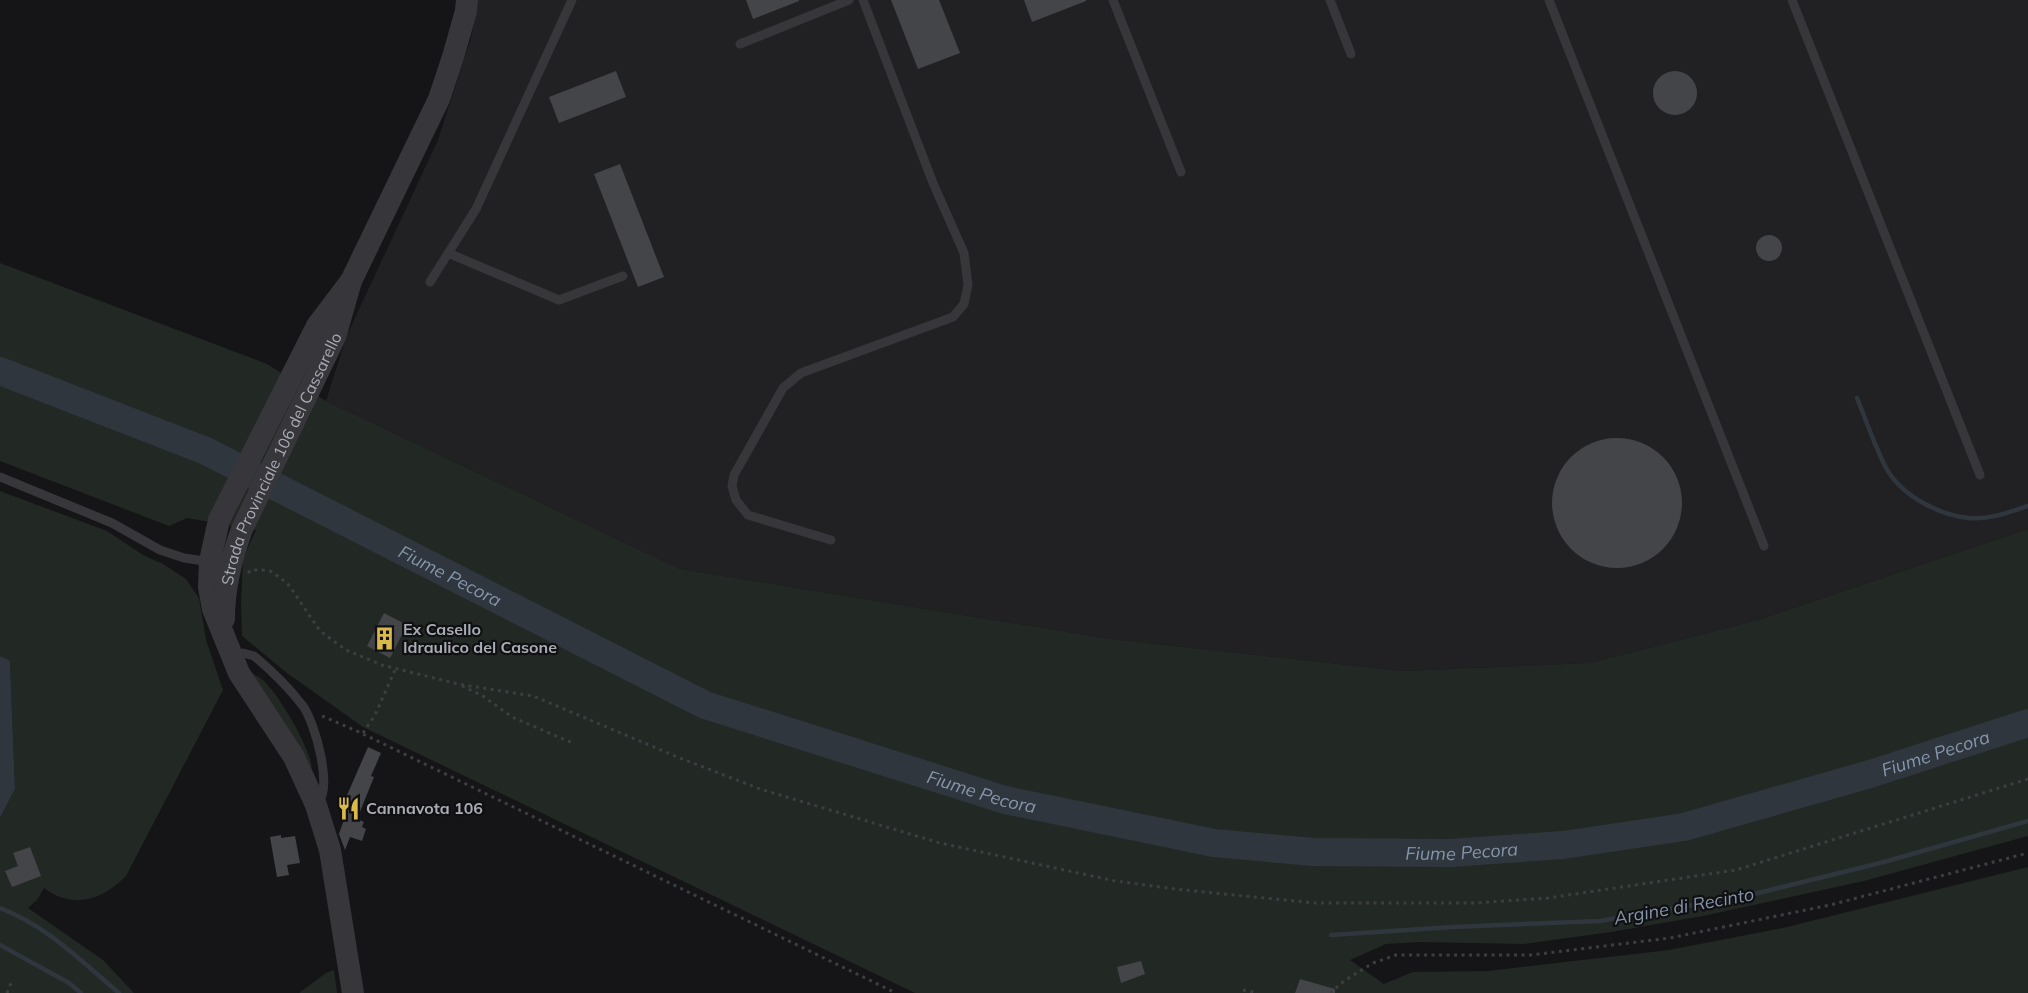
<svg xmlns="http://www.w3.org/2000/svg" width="2028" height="993" font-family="Mulish,sans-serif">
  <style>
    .built { fill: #212123 }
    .green { fill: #222823 }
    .water { fill: #30363e }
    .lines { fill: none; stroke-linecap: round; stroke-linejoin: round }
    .stream { stroke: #30363e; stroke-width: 4.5 }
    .river { stroke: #30363e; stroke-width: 28 }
    .building { fill: #444549 }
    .path { stroke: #3d3e42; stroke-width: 3; stroke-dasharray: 3 4.5; stroke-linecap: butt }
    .service { stroke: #37373b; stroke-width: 9 }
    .tertiary { stroke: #37373b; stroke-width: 22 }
    .labels { text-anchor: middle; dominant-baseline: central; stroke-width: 4.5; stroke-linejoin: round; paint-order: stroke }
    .street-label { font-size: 16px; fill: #a9abb5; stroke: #101012 }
    .poi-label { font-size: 16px; font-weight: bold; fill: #a9abb5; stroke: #101012; text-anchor: start }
    .water-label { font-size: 18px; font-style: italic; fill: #8495ac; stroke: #101012 }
  </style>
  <rect width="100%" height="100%" fill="#151517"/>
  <path class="built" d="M478,0H2028V529L1758,620L1590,663L1402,671L1111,639L680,569L326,401L347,335L438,140L471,38Z"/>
  <path class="green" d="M0,263L267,364L326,401L680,569L1111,639L1402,671L1590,663L1758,620L2028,529V836L1864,881L1703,916L1611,932L1524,944L1419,942L1386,944L1350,960L1384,984L1413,972L1488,971L1669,950L1783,928L2028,867V993H915L363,727L287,673L242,636L241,605L243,558L256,530L187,518L169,526L0,461Z
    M0,491L107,531L143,555L163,564L186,579L199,598L206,640L223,690L126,876C102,900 73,910 44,888L37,900L28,908L103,960L134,993H0V818L15,789L10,662L0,656Z
    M249,672C255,675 260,677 265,682C280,697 310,747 312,768Z
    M334,970L337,993H299L326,973Z"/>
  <path class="water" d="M0,656L10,661L15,789L0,818Z"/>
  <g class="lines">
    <path class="stream" d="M1857,398C1866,420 1874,444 1885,466C1900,495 1938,515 1969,518C1989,520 2010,512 2028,506
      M0,908C46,925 82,962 119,993
      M1331,935L1453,927L1600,921L1750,895L1884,862L2028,821
      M0,945L69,983L81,993"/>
    <path class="river" id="s1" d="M0,371L206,451L705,705L1005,800L1214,843L1313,852L1451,853L1563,845L1684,827L1870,774L2028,723"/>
  </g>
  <path class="building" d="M746,0H799V1L753,19Z
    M891,0H939L960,53L918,69Z
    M1024,0H1086V1L1032,22Z
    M1653 93a22 22 0 1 1 44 0a22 22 0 1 1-44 0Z
    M616,71L626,97L559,123L549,97Z
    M620,164L664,277L638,287L594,174Z
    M1756 248a13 13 0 1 1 26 0a13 13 0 1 1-26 0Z
    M1552 503a65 65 0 1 1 130 0a65 65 0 1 1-130 0Z
    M384,613L407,625L390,658L367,646Z
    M368,747L381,753L371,776L374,777L357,819L364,822L362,827L366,829L362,841L350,837L345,850L339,834L347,811L341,809Z
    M281,835V838L295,836L300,863L287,865L289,875L277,877L270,837Z
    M30,847L41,876L12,887L5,871L18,866L13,853Z
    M1141,961L1145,974L1121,983L1117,967Z
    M1300,979L1335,989V993H1295Z"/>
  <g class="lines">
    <path class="path" d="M248,573L251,570H262L270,571L279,577L288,584L320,631L346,650L382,665L458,684L533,696L680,758L760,789L940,843L1115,881L1175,889L1315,903H1475L1548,898L1736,870L2028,779
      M462,686L483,696L512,717L575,744
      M322,716L361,733L896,993
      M363,733L375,715L396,668
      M1243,990L1258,993
      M7,993L11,983
      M1330,993L1344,981L1373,963L1396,955H1531L1670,938L1830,905L2028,853"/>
    <path class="service" d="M1113,0L1181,172
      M1330,0L1351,54
      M1549,0L1764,546
      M1792,0L1980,475
      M740,44L849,0
      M448,253L559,300L623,276
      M430,282L476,209L572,0
      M0,477L112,523L160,550L184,558L211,562
      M831,540L748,515L736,500L732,486L734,475L783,388L801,373L953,317L964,304L968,285L964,253L933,183L863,0
      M232,656L243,653L254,656C271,670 289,688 303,706C315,723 333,787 318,803"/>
    <g class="tertiary">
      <path d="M351,281L317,326L219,520L210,561L209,587L213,609L239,673L294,757L316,805L330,850L353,993"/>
      <path id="s2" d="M224,619C224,587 231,559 242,529L335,337L351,281L439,99L453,57L466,11L467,0"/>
    </g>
  </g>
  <defs>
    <symbol id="building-bare" viewBox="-9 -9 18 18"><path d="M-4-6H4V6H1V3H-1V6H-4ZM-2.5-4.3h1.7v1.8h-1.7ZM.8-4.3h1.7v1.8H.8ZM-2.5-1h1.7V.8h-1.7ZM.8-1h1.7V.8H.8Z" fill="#dab94a" stroke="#101012" stroke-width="2.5" paint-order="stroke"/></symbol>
    <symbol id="restaurant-bare" viewBox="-9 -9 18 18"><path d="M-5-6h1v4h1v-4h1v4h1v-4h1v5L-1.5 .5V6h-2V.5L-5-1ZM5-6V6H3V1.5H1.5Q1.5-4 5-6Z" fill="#dab94a" stroke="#101012" stroke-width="2.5" paint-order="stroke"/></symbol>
  </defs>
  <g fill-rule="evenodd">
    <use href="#building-bare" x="368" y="622" width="33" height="33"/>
    <use href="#restaurant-bare" x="332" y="792" width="33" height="33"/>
  </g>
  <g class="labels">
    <g class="street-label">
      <text stroke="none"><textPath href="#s2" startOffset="172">Strada Provinciale 106 del Cassarello</textPath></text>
    </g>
    <g class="poi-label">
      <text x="403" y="629">Ex Casello<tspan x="403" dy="18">Idraulico del Casone</tspan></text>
      <text x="366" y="808">Cannavota 106</text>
    </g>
    <g class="water-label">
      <text stroke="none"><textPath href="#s1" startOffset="495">Fiume Pecora</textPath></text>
      <text stroke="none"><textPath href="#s1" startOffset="2043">Fiume Pecora</textPath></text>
      <text stroke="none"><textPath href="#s1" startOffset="1071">Fiume Pecora</textPath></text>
      <text stroke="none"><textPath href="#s1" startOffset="1557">Fiume Pecora</textPath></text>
      <text transform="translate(1684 906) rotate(-10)">Argine di Recinto</text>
    </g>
  </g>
</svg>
